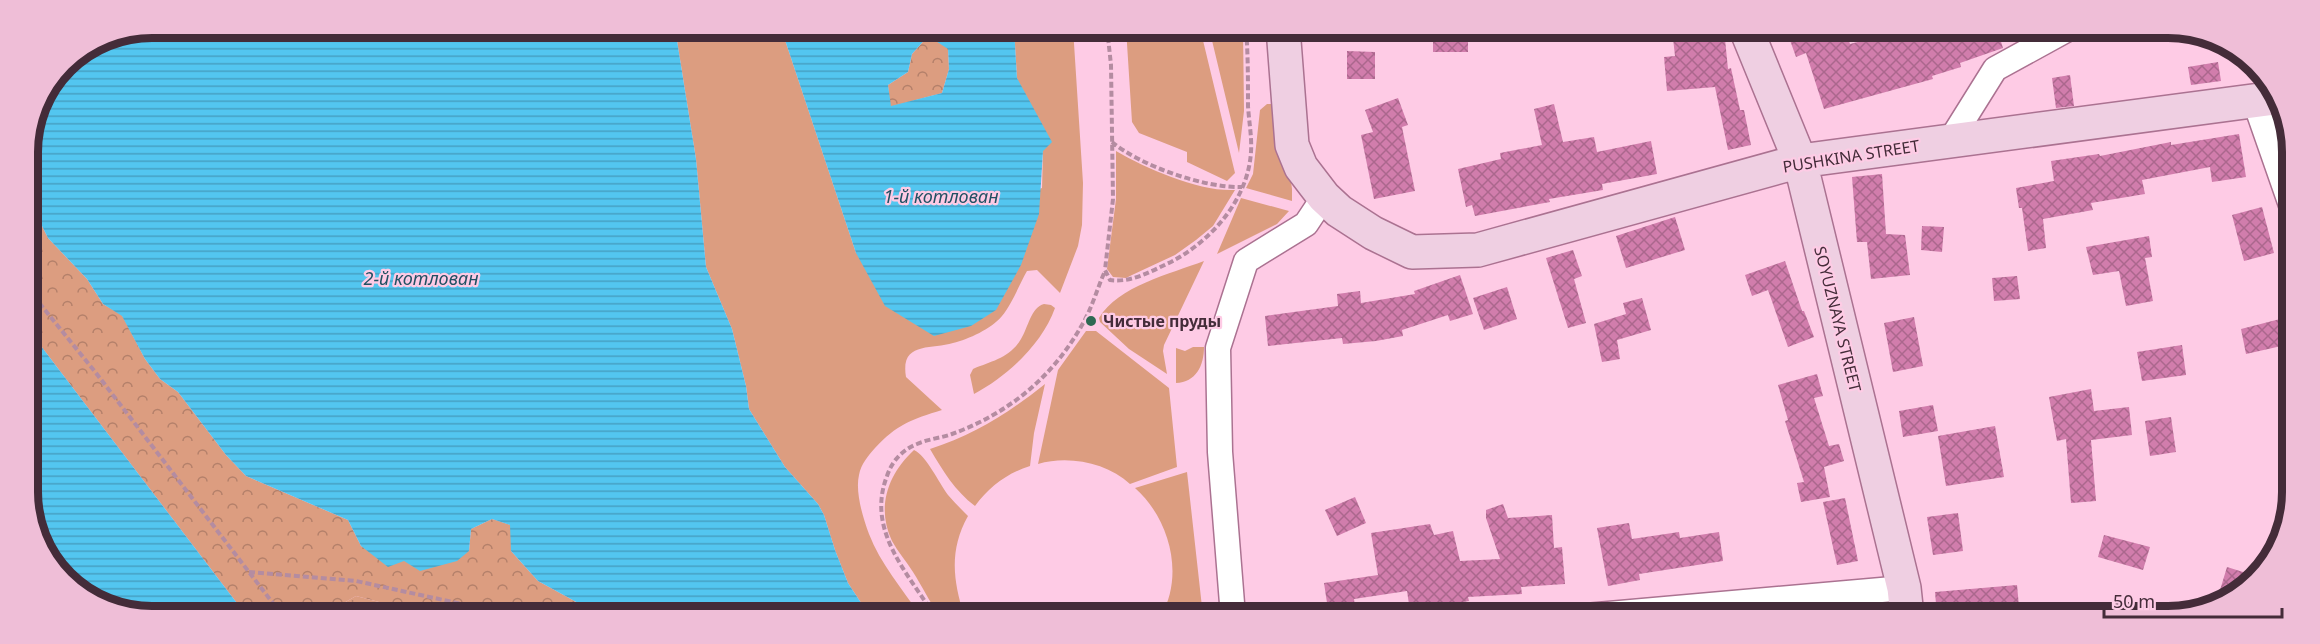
<svg xmlns="http://www.w3.org/2000/svg" width="2320" height="644" font-family="'Noto Sans',sans-serif">
  <style>
    .grass { fill: #dc9d80 }
    .forest { fill: url(#forest-crowns) }
    .wetland { fill: url(#wetland-marsh) }
    .water { fill: url(#water-rules); fill-rule: evenodd }
    .building { fill: url(#building-cross-hatch) }
    .lines { fill: none; stroke-linecap: round; stroke-linejoin: round }
    .street-casing { stroke: #ab7291; stroke-width: 27 }
    .secondary-casing { stroke: #ab7291; stroke-width: 36 }
    .path { stroke: #b48ca1; stroke-width: 4; stroke-dasharray: 6 3; stroke-linecap: butt }
    .street { stroke: #fff; stroke-width: 24 }
    .secondary { stroke: #efcfe2; stroke-width: 33 }
    .poi-dot { fill: #2e6953; stroke: #fecbe5; stroke-width: 2 }
    .labels { text-anchor: middle; dominant-baseline: central; stroke-width: 4.5; stroke-linejoin: round; paint-order: stroke }
    .street-label { font-size: 16px; fill: #442c39; stroke: #fecbe5 }
    .poi-label { font-size: 16px; font-weight: bold; fill: #442c39; stroke: #fecbe5; text-anchor: start }
    .water-label { font-size: 18px; font-style: italic; fill: #215163; stroke: #fecbe5 }
    .rim { fill: none; stroke: #442c39; stroke-width: 8 }
  </style>
  <defs>
    <pattern id="forest-crowns" width="20" height="18" patternUnits="userSpaceOnUse" patternTransform="scale(1.5)"><rect width="20" height="18" fill="#dc9d80"/><path d="M2 6a3 3 0 1 1 6 0M12 15a3 3 0 1 1 6 0" fill="none" stroke="#b4806a"/></pattern>
    <pattern id="wetland-marsh" width="20" height="14" patternUnits="userSpaceOnUse" patternTransform="scale(1.5)"><rect width="20" height="14" fill="#dc9d80"/><path d="M1 5h8M5 5V1M11 12h8M15 12V8" fill="none" stroke="#b4806a"/></pattern>
    <pattern id="water-rules" width="6" height="5" patternUnits="userSpaceOnUse" patternTransform="scale(1.5)"><rect width="6" height="5" fill="#53c6f0"/><path d="M0 2.5h6" fill="none" stroke="#46a1c3"/></pattern>
    <pattern id="building-cross-hatch" width="8" height="8" patternUnits="userSpaceOnUse" patternTransform="scale(1.5)"><rect width="8" height="8" fill="#d17dac"/><path d="M0 0l8 8M0 8l8-8" fill="none" stroke="#ab678d"/></pattern>
  </defs>
  <rect width="100%" height="100%" fill="#fecbe5"/>
  <path class="grass" d="M675,28H781L856,253L1042,188L1043,151L1017,78L1014,28H1073L1083,183L1082,225L1078,246L1060,293L1037,270L1027,271C1019,285 1012,304 1002,316C991,329 969,339 953,343C931,350 900,341 906,377L942,410C912,419 896,425 875,448C868,456 861,464 859,475C855,492 863,518 869,534C880,563 903,590 920,615H869L848,583L835,550L824,515L818,504L785,467L749,409L746,386L732,329L706,267L696,159Z
    M1126,28H1200L1235,173L1227,181L1187,162V152L1139,133L1132,122Z
    M1209,28H1243L1244,111L1239,153Z
    M1267,104H1272L1284,125L1292,189V201L1246,188L1253,174L1260,110Z
    M1116,151C1147,169 1200,192 1235,190L1213,226L1196,240L1175,255L1132,275L1126,278L1113,277L1107,269L1116,199Z
    M1241,198L1289,211L1277,224L1217,254Z
    M1204,261L1164,345L1163,351L1167,374L1129,349L1100,322L1099,318C1118,286 1170,274 1204,261Z
    M1044,304L1051,305L1055,308C1042,344 1008,376 974,394L970,375L973,369C992,361 1010,358 1021,339C1028,328 1031,307 1044,304Z
    M1086,331H1096L1169,388L1177,467L1130,484C1107,463 1069,455 1038,464L1058,370Z
    M1193,347H1204C1204,366 1196,382 1176,383V348L1185,351Z
    M1045,384L1034,433L1030,466C1007,473 989,487 975,506C955,491 943,471 930,449C974,435 1010,412 1045,384Z
    M914,450C926,455 939,483 948,495C954,502 961,509 968,516C949,550 953,580 964,615H939C929,601 922,586 913,572C906,561 898,552 892,541C876,507 888,474 914,450Z
    M1187,472L1203,616H1161C1185,574 1169,518 1135,488Z"/>
  <path class="forest" d="M928,36L948,48L949,69L942,93L890,107L888,85L908,72L912,54Z
    M28,198L48,238L87,279L103,304L122,315L145,359L160,379L178,392L226,455L246,476L348,520L361,546L404,561L469,551L471,529L492,519L511,525V551L538,581L600,615H388L379,602L356,596L323,615H246L28,329Z"/>
  <path class="wetland" d="M356,596L379,602L388,615H323Z"/>
  <path class="water" d="M151,27L675,28L696,159L706,267L732,329L746,386L749,409L785,467L818,504L824,515L835,550L848,583L869,615H809L805,613L800,615H600L538,581L511,551L510,525L492,519L471,529L469,551L457,561L420,571L404,561L388,567L361,546L348,520L246,476L226,455L178,392L160,379L145,359L122,316L103,304L87,279L48,238L28,198L27,144L37,103L64,63L104,36Z
    M781,28H1014L1017,78L1052,142L1043,151L1039,214L1021,265L996,310L971,326L934,336L885,306L856,253ZM928,36L948,49L949,69L942,93L891,106L888,85L908,72L912,54Z
    M28,329L246,615H127L63,580L29,517Z"/>
  <path class="building" d="M1433,29H1468V52H1433Z
    M1672,29H1724L1728,69L1731,68L1740,110H1744L1751,145L1728,150L1715,87L1667,91L1664,57L1675,56Z
    M1786,29H1845L1850,44L1884,35L1882,29H1997L2003,48L1960,63L1961,67L1932,76L1933,79L1824,109L1806,53L1796,57Z
    M1347,51L1375,52V79H1347Z
    M2218,62L2221,81L2191,85L2188,67Z
    M2070,75L2074,106L2056,108L2052,78Z
    M1398,98L1408,125L1402,127L1415,191L1374,199L1361,135L1373,132L1365,110Z
    M1554,104L1563,142L1594,137L1597,152L1651,141L1657,174L1602,184L1603,190L1549,199L1550,202L1475,216L1472,205L1466,207L1458,169L1501,159L1500,153L1542,145L1534,109Z
    M2239,134L2246,177L2212,182L2210,167L2142,180L2145,194L2091,203L2093,210L2043,219L2046,248L2028,251L2022,208H2019L2016,188L2054,181L2051,161L2099,154L2100,156L2171,142V145Z
    M1882,174L1886,234L1905,235L1910,275L1871,279L1867,242H1857L1852,177Z
    M2262,207L2274,253L2244,261L2232,215Z
    M1675,217L1685,250L1626,268L1616,236Z
    M1922,226L1944,227L1942,252L1921,250Z
    M2149,236L2152,257L2145,258L2153,301L2126,306L2119,271L2093,275L2086,247Z
    M1573,250L1582,276L1574,279L1586,323L1568,328L1546,258Z
    M1785,261L1802,311H1804L1814,337L1788,347L1768,290L1752,296L1745,275Z
    M1460,275L1473,314L1450,321L1448,315L1402,330L1403,336L1376,341L1343,344L1342,338L1268,346L1265,316L1338,306L1337,294L1360,291L1361,303L1415,294L1414,291Z
    M2017,276L2020,299L1994,301L1992,278Z
    M1507,287L1517,319L1484,330L1473,298Z
    M1642,298L1651,330L1617,340L1620,359L1602,362L1594,324L1626,314L1623,303Z
    M1914,317L1923,366L1893,372L1884,323Z
    M2284,318L2290,344L2246,354L2241,329Z
    M2182,345L2186,375L2142,381L2137,352Z
    M1817,374L1823,396L1814,398L1829,446L1839,444L1844,461L1824,467L1830,497L1801,502L1797,483L1804,482L1785,421L1788,420L1778,385Z
    M2091,389L2094,411L2129,407L2132,435L2091,440L2096,501L2071,503L2066,439L2057,441L2049,397Z
    M1933,405L1938,431L1903,437L1899,411Z
    M2171,417L2176,452L2150,456L2145,421Z
    M1995,426L2004,477L1946,486L1938,436Z
    M1355,497L1366,523L1337,536L1325,510Z
    M1845,498L1858,561L1837,565L1823,502Z
    M1503,504L1508,518L1552,515L1554,548L1562,547L1565,584L1521,587L1522,594L1468,597L1469,601L1410,611L1407,591L1354,599L1356,616H1329L1324,583L1378,575L1371,533L1430,524L1434,535L1453,531L1460,561L1500,559L1486,518V510Z
    M1958,513L1963,551L1933,555L1927,517Z
    M1629,523L1632,539L1679,532L1680,538L1719,532L1723,561L1639,574L1640,580L1608,586L1597,528Z
    M2104,535L2150,547L2143,570L2098,557Z
    M2227,567L2256,576L2250,586L2217,600Z
    M2017,585L2020,617L1937,616L1935,592Z"/>
  <g class="lines">
    <defs>
      <path id="street" d="M2255,102L2291,205
        M1950,141L1995,69L2068,29
        M1233,616L1220,452L1218,348L1246,261L1306,224L1324,197
        M1586,616L1904,588"/>
      <path id="secondary" d="M1283,28L1292,145L1301,167L1324,197L1339,211L1373,233L1412,252L1478,250L1800,161L2275,98
        M1746,29L1800,161L1904,588L1907,616"/>
    </defs>
    <use href="#street" class="street-casing"/>
    <use href="#secondary" class="secondary-casing"/>
    <path class="path" d="M1107,28L1111,65L1113,199L1105,270L1110,280C1132,283 1151,271 1171,262C1211,241 1248,200 1251,152C1252,137 1249,122 1248,106C1248,80 1248,54 1246,28
      M1112,142C1141,166 1204,188 1242,187
      M28,289L96,373L282,615
      M249,572L356,581L462,604L495,615
      M934,615C907,572 866,530 887,476C892,461 902,450 917,444C928,439 941,438 952,434C971,427 992,417 1009,405C1039,385 1064,357 1082,325C1092,308 1097,289 1105,271"/>
    <use href="#street" class="street"/>
    <use href="#secondary" class="secondary"/>
  </g>
  <circle class="poi-dot" cx="1091" cy="321" r="6"/>
  <g class="labels">
    <g class="street-label">
      <text transform="translate(1851 156) rotate(-9)">PUSHKINA STREET</text>
      <text transform="translate(1838 319) rotate(76)">SOYUZNAYA STREET</text>
    </g>
    <g class="poi-label">
      <text x="1103" y="321">Чистые пруды</text>
    </g>
    <g class="water-label">
      <text x="941" y="196">1-й котлован</text>
      <text x="421" y="278">2-й котлован</text>
    </g>
  </g>
  <path d="M0 0H2320V644H0ZM152 38H2168A114 114 0 0 1 2282 152V492A114 114 0 0 1 2168 606H152A114 114 0 0 1 38 492V152A114 114 0 0 1 152 38Z" fill="#efbed7" fill-rule="evenodd"/>
  <path class="rim" d="M152 38H2168A114 114 0 0 1 2282 152V492A114 114 0 0 1 2168 606H152A114 114 0 0 1 38 492V152A114 114 0 0 1 152 38Z"/>
  <path d="M2104 608v9h178v-9" fill="none" stroke="#442c39" stroke-width="3"/>
  <text x="2113" y="608" font-size="18" fill="#442c39" stroke="#fecbe5" stroke-width="4.5" paint-order="stroke">50 m</text>
</svg>
